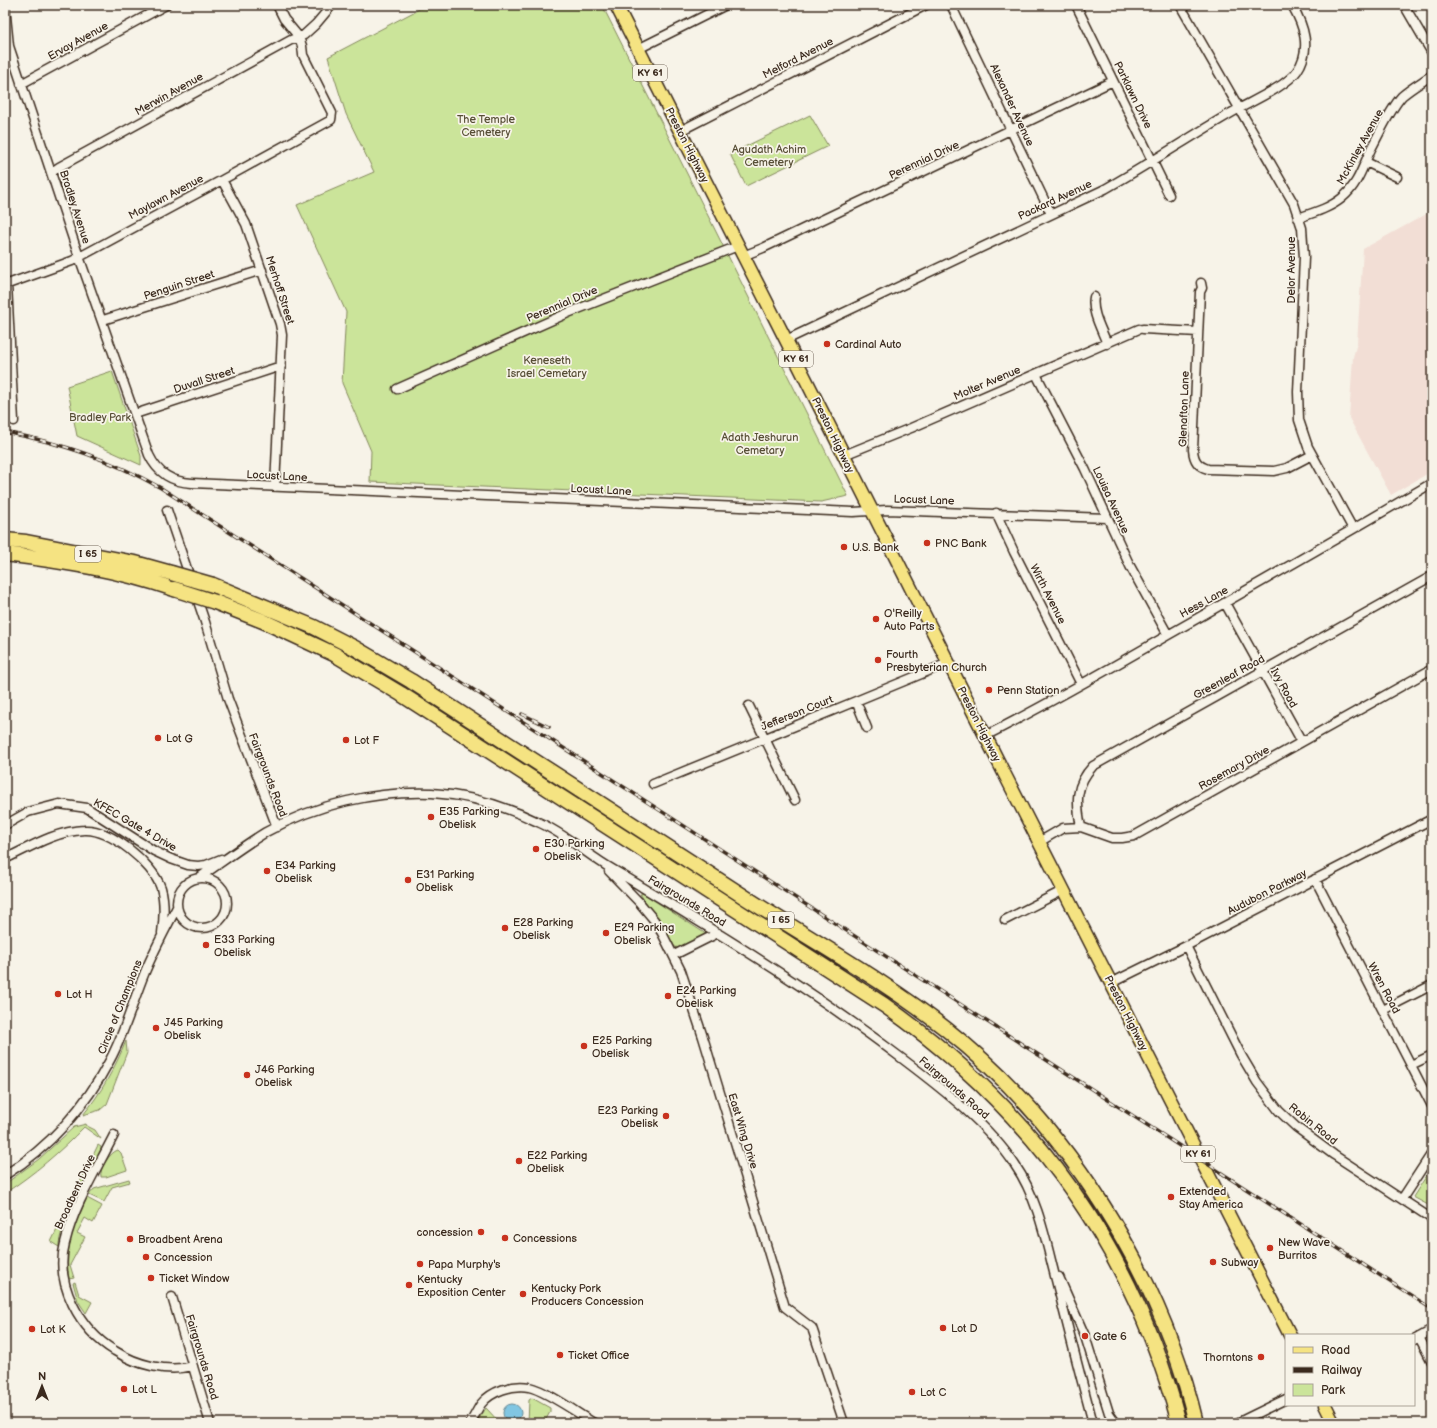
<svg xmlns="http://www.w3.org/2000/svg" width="1437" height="1428" font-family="'Balsamiq Sans',sans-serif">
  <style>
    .built { fill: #f2ded5 }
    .green { fill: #cbe49a; stroke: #83875c }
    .water { fill: #81c6e2; stroke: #658894 }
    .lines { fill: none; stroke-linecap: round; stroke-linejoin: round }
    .minor-casing { stroke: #3b2a1e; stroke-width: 11 }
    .primary-casing { stroke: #3b2a1e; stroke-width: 15 }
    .motorway-casing { stroke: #3b2a1e; stroke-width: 17 }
    .minor { stroke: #f7f3e8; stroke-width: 8 }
    .primary { stroke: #f5e382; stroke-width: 12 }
    .motorway { stroke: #f5e382; stroke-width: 14 }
    .rail-casing { stroke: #3b2a1e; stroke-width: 3.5 }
    .rail { stroke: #f7f3e8; stroke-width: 2; stroke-dasharray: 6; stroke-linecap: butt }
    .motorway-bridge-casing { stroke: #3b2a1e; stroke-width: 17; stroke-linecap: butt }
    .motorway-bridge { stroke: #f5e382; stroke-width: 14 }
    .poi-dot { fill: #c8321e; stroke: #f7f3e8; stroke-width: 1.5 }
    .labels { text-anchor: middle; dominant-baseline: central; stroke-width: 3.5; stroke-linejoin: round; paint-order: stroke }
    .shield { fill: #f7f3e8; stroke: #73665b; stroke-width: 1 }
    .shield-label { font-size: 10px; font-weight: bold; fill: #3b2a1e }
    .street-label { font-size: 11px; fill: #3b2a1e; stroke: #f7f3e8 }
    .park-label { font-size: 11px; fill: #584f37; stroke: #f7f3e8 }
    .poi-label { font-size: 11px; fill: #3b2a1e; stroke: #f7f3e8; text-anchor: start }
  </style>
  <rect width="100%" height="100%" fill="#f7f3e8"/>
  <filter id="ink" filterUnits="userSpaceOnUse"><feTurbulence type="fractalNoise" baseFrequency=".025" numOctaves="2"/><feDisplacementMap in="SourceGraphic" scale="8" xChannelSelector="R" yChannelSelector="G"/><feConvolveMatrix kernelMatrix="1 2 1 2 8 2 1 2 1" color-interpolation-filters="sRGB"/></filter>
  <g filter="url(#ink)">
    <path class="built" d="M1432,211V471L1391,495L1349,418L1353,357L1357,343L1363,249Z"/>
    <path class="green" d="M427,5H602C685,168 766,333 848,496L821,502L370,482L371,451L342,383L346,312L297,205L374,172L346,114L328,57Z
      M810,115L828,146L746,186L730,154Z
      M112,371L141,456V465L77,436L67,386Z
      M641,892L706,934L705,936L680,948L675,947L654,914L640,894H642Z
      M126,1041L127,1052L107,1104L100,1110L83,1115C101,1093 115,1068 126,1041Z
      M86,1124L87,1126L95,1130L101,1139L84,1127C60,1152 34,1174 5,1193V1184L39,1159L74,1127Z
      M98,1145L101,1147V1150C92,1169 57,1229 59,1247L51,1242Z
      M118,1150L121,1153L127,1170L106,1177H101C99,1169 110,1152 118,1150Z
      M1432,1167V1207L1413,1197Z
      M129,1179L130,1182L112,1187L104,1202L89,1195L94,1189Z
      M87,1198L102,1206L93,1223L85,1218L77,1233L85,1237L70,1265L74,1278L69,1279C64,1249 74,1224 87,1198Z
      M75,1282L79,1295L92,1302L86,1313L78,1301L73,1283Z
      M532,1398L550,1408V1412L544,1423H528L529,1400Z
      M486,1408L500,1423H476Z"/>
    <path class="water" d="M503 1413a9 9 0 1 1 18 0a9 9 0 1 1-18 0Z"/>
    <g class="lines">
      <defs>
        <path id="minor" d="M951,5L1051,214
          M1076,5L1169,195
          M1180,5L1294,204L1302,228L1304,257L1298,392L1299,420L1308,447L1353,529
          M1404,5L1432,53
          M5,6L9,46L76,248L149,455C158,474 172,482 192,483L853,512L887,510L1107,518
          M638,49L726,5
          M21,84L166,5
          M680,131L926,5
          M1366,162L1397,177
          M52,172L59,167L291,40L304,35L316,24L332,5
          M222,180L246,224L280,324L282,335L275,487
          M1298,218C1313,213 1330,208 1342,198C1358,185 1363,166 1371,149C1379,134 1391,108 1402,96C1411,88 1422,82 1432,75
          M743,256L763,248L1113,81
          M1201,283L1202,288L1200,292L1193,450C1194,461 1198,466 1208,469L1274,471L1287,468L1312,455
          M7,284L14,421
          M5,285L72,261L222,180L331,120L332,113L303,55L302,46L299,37L284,19L277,5
          M1094,297C1091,312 1102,330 1107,344
          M103,320L262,270
          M1143,329L1198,332
          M786,340L1105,189C1148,165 1188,138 1231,113C1248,103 1286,87 1297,71C1312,49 1304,26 1292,5
          M1036,374L1085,469L1130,566L1168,635
          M397,389L568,313L738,246
          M135,414L281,366
          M844,455L911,428L1139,329
          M167,510L205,622L228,699L277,827
          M996,513L1014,552L1081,684
          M1225,603L1302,742
          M856,701L867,728
          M749,706L795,800
          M985,736C1047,705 1107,670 1168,635C1256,585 1344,535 1432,483
          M653,784L856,701L948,663
          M5,825L28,812L59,804L87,808L154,851L171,859L188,865L198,866L206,865L221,859
          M1081,827C1076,802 1075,785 1093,766L1432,576
          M1039,842L1063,828L1081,827L1112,838H1122L1134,836L1432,669
          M5,859C30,847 56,831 84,830C110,828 153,864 161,888C165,902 164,918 162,933
          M609,871L639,902L654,920L662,933L681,971L703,1037L785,1307L812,1328L844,1423
          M200,877C222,862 243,846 266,832C316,804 375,791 432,793C469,795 505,806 538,822C559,831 576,845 595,858C610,869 627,877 642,887C732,941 820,996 904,1060C941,1088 989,1125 1015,1165C1038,1198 1046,1242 1056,1280C1068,1328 1080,1375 1093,1423
          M177 903a25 25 0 1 1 50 0a25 25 0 1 1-50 0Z
          M1315,879L1432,1106
          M1005,920L1064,890
          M1186,946L1241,1055L1257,1082L1279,1111L1296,1127L1334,1155L1432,1219
          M674,955L718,933
          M1111,983L1186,946L1432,819
          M1383,1010L1432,985
          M1411,1065L1432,1055
          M114,1135C97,1169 74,1205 65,1243C54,1284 80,1330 115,1351C137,1365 168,1373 193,1366
          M5,1175C50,1147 86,1106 110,1060C125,1032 133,1001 145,972C154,950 166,928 177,907
          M1402,1199L1432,1153
          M1059,1277L1085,1336L1109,1413L1116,1423
          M172,1297L210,1423
          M1419,1337L1432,1362
          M1414,1340L1432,1330
          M470,1423C474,1417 477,1410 481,1404C491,1391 513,1384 529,1387C547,1391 577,1413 594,1423
          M1237,1423L1286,1399"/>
        <path id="primary" d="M616,5L786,340L1004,773L1290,1335
          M1325,1405L1334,1423"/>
        <path id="motorway" d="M5,540L26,542L135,563L171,573
          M5,554C62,561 119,570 174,589
          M213,585L314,627L355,648L411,681C521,752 630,823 740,894C809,939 881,978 946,1029C1066,1123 1161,1274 1196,1423
          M215,602L263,621L334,654L401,694L884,1005C1032,1109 1133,1247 1179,1423"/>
      </defs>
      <use href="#minor" class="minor-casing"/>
      <use href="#primary" class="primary-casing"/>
      <use href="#motorway" class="motorway-casing"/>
      <use href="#minor" class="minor"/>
      <use href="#primary" class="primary"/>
      <use href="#motorway" class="motorway"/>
      <defs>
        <path id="rail" d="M5,432C64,444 109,459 161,488L1432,1309
          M522,714L549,727"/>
      </defs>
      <use href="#rail" class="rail-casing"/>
      <use href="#rail" class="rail"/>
      <defs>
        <path id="motorway-bridge" d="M171,573L213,585
          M174,589L215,602"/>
      </defs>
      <use href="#motorway-bridge" class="motorway-bridge-casing"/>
      <use href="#motorway-bridge" class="motorway-bridge"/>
    </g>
  </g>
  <g class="poi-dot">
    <circle cx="827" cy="344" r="4"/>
    <circle cx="927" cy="543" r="4"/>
    <circle cx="844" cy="547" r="4"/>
    <circle cx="876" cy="619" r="4"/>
    <circle cx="878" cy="660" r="4"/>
    <circle cx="989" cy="690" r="4"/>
    <circle cx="158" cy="738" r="4"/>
    <circle cx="346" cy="740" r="4"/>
    <circle cx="431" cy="817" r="4"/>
    <circle cx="536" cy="849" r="4"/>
    <circle cx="267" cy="871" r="4"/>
    <circle cx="408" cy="880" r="4"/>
    <circle cx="505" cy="928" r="4"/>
    <circle cx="606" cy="933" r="4"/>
    <circle cx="206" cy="945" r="4"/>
    <circle cx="58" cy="994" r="4"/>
    <circle cx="668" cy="996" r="4"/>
    <circle cx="156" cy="1028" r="4"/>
    <circle cx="584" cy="1046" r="4"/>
    <circle cx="247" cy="1075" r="4"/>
    <circle cx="666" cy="1116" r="4"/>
    <circle cx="519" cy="1161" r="4"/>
    <circle cx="1171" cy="1197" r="4"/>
    <circle cx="481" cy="1232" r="4"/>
    <circle cx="505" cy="1238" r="4"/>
    <circle cx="130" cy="1239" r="4"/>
    <circle cx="1270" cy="1248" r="4"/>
    <circle cx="146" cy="1257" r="4"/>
    <circle cx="1213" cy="1262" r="4"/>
    <circle cx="420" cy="1264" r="4"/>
    <circle cx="151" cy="1278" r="4"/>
    <circle cx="409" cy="1285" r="4"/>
    <circle cx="523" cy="1294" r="4"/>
    <circle cx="943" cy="1328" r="4"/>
    <circle cx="32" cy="1329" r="4"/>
    <circle cx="1085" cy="1336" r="4"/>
    <circle cx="560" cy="1355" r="4"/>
    <circle cx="1261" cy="1357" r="4"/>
    <circle cx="124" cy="1389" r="4"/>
    <circle cx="912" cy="1392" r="4"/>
  </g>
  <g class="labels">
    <g class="shield">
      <rect x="633" y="65" width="34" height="16" rx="3"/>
      <rect x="779" y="351" width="34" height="16" rx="3"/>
      <rect x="75" y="546" width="26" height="16" rx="3"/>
      <rect x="768" y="912" width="26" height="16" rx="3"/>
      <rect x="1181" y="1146" width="34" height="16" rx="3"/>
    </g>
    <g class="shield-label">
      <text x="650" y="73">KY 61</text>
      <text x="796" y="359">KY 61</text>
      <text x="88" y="554">I 65</text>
      <text x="781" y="920">I 65</text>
      <text x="1198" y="1154">KY 61</text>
    </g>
    <g class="street-label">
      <text transform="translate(78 41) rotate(-29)">Ervay Avenue</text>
      <text transform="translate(798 58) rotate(-27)">Melford Avenue</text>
      <text transform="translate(169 94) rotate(-29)">Merwin Avenue</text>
      <text transform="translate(1133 95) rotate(64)">Parklawn Drive</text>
      <text transform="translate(1012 105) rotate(65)">Alexander Avenue</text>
      <text transform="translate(687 145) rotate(63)">Preston Highway</text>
      <text transform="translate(1360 147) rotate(-61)">McKinley Avenue</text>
      <text transform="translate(924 160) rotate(-25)">Perennial Drive</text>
      <text transform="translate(166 197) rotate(-28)">Maylawn Avenue</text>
      <text transform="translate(1055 200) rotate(-25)">Packard Avenue</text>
      <text transform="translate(75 207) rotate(72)">Bradley Avenue</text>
      <text transform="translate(1291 270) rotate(-90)">Delor Avenue</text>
      <text transform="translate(179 285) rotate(-18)">Penguin Street</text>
      <text transform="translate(280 290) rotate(72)">Merhoff Street</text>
      <text transform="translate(562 304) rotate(-23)">Perennial Drive</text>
      <text transform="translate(204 380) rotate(-18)">Duvall Street</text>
      <text transform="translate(987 383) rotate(-23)">Molter Avenue</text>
      <text transform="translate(1184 409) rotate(-88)">Glenafton Lane</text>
      <text transform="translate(833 435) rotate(64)">Preston Highway</text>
      <text transform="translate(277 476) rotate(3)">Locust Lane</text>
      <text transform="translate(601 490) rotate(3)">Locust Lane</text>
      <text transform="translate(924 500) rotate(2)">Locust Lane</text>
      <text transform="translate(1111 500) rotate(65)">Louisa Avenue</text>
      <text transform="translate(1048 594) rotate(63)">Wirth Avenue</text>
      <text transform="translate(1204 602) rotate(-29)">Hess Lane</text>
      <text transform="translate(1229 677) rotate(-29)">Greenleaf Road</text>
      <text transform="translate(1284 688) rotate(61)">Ivy Road</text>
      <text transform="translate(797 713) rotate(-22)">Jefferson Court</text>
      <text transform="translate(979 724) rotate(63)">Preston Highway</text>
      <text transform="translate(1234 768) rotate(-29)">Rosemary Drive</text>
      <text transform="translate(268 775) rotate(69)">Fairgrounds Road</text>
      <text transform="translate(135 825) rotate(30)">KFEC Gate 4 Drive</text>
      <text transform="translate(1267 892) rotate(-27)">Audubon Parkway</text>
      <text transform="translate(687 901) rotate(31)">Fairgrounds Road</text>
      <text transform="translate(1384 988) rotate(62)">Wren Road</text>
      <text transform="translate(120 1007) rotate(-68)">Circle of Champions</text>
      <text transform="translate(1126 1013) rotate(63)">Preston Highway</text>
      <text transform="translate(954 1088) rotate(41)">Fairgrounds Road</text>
      <text transform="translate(1313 1124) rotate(39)">Robin Road</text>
      <text transform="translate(743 1131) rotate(73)">East Wing Drive</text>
      <text transform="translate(75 1192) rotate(-65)">Broadbent Drive</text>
      <text transform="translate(202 1357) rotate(73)">Fairgrounds Road</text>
    </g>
    <g class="park-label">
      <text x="486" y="119">The Temple<tspan x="486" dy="13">Cemetery</tspan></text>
      <text x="769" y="149">Agudath Achim<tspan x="769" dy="13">Cemetery</tspan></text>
      <text x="547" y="360">Keneseth<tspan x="547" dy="13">Israel Cemetary</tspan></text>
      <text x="100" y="417">Bradley Park</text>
      <text x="760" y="437">Adath Jeshurun<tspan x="760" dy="13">Cemetary</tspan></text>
    </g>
    <g class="poi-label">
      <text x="835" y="344">Cardinal Auto</text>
      <text x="935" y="543">PNC Bank</text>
      <text x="852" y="547">U.S. Bank</text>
      <text x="884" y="613">O'Reilly<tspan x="884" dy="13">Auto Parts</tspan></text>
      <text x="886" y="654">Fourth<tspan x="886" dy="13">Presbyterian Church</tspan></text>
      <text x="997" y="690">Penn Station</text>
      <text x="166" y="738">Lot G</text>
      <text x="354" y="740">Lot F</text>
      <text x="439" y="811">E35 Parking<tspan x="439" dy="13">Obelisk</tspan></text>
      <text x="544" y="843">E30 Parking<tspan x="544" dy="13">Obelisk</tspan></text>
      <text x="275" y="865">E34 Parking<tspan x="275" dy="13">Obelisk</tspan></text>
      <text x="416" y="874">E31 Parking<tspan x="416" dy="13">Obelisk</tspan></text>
      <text x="513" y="922">E28 Parking<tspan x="513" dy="13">Obelisk</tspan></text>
      <text x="614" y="927">E29 Parking<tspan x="614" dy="13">Obelisk</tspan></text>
      <text x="214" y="939">E33 Parking<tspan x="214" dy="13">Obelisk</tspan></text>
      <text x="676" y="990">E24 Parking<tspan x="676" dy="13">Obelisk</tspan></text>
      <text x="66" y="994">Lot H</text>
      <text x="164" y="1022">J45 Parking<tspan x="164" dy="13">Obelisk</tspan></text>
      <text x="592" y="1040">E25 Parking<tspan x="592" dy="13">Obelisk</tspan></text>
      <text x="255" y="1069">J46 Parking<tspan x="255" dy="13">Obelisk</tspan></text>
      <text x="658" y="1110" text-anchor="end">E23 Parking<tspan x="658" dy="13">Obelisk</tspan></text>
      <text x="527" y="1155">E22 Parking<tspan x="527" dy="13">Obelisk</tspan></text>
      <text x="1179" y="1191">Extended<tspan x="1179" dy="13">Stay America</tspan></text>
      <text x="473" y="1232" text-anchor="end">concession</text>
      <text x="513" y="1238">Concessions</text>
      <text x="138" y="1239">Broadbent Arena</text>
      <text x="1278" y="1242">New Wave<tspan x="1278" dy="13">Burritos</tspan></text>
      <text x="154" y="1257">Concession</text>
      <text x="1221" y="1262">Subway</text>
      <text x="428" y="1264">Papa Murphy's</text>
      <text x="159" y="1278">Ticket Window</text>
      <text x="417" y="1279">Kentucky<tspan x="417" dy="13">Exposition Center</tspan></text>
      <text x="531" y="1288">Kentucky Pork<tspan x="531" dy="13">Producers Concession</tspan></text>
      <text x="951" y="1328">Lot D</text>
      <text x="40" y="1329">Lot K</text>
      <text x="1093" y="1336">Gate 6</text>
      <text x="568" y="1355">Ticket Office</text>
      <text x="1253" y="1357" text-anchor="end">Thorntons</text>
      <text x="132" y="1389">Lot L</text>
      <text x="920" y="1392">Lot C</text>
    </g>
  </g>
  <rect width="1437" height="1428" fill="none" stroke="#f7f3e8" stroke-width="20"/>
  <rect x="10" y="10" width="1417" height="1408" fill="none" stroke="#3b2a1e" stroke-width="1.5" filter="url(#ink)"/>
  <rect x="1285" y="1334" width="130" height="72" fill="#f7f3e8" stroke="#aca397"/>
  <rect x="1293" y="1347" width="20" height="6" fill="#f5e382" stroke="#aca397"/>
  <text x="1321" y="1354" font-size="12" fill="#3b2a1e">Road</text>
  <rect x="1293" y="1367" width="20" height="6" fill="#3b2a1e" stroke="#aca397"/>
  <text x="1321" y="1374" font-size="12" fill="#3b2a1e">Railway</text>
  <rect x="1293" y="1384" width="20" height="12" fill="#cbe49a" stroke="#aca397"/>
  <text x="1321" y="1394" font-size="12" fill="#3b2a1e">Park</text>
  <g transform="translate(42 1386)" stroke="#f7f3e8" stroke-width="3" paint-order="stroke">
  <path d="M0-3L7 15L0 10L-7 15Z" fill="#3b2a1e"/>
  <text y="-6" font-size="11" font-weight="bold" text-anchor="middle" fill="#3b2a1e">N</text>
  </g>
</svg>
